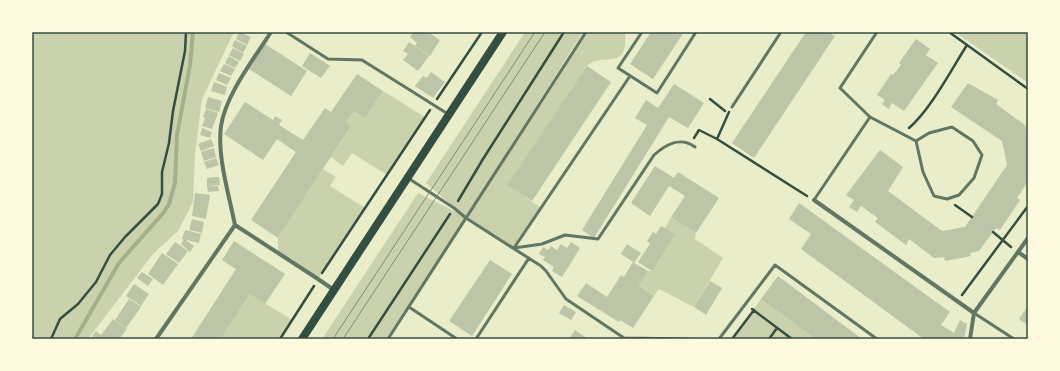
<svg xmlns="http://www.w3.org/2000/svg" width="1060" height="371" font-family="'Noto Serif',serif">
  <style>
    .green { fill: #cad2ad }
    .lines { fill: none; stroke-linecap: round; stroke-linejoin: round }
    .stream { stroke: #a3b18a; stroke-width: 4 }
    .building { fill: #bcc5a7 }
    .path { stroke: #344e41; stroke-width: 2.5 }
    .service { stroke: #617663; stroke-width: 3 }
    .minor { stroke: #617663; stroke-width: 4 }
    .secondary { stroke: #344e41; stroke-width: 8 }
    .tram { stroke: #7c8e77; stroke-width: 1 }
    .neatline { fill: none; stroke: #344e41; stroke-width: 1.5 }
  </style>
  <rect width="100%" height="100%" fill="#e9edc9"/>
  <path class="green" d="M32,32H234L202,99L195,154L193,202L178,231L153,254L88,339H32Z
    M525,32H583L489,180L586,32H625C628,74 604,50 587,66L508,185L541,208L514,248L466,218L388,339H322L418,193L464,216L426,183Z
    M955,32H1028V83Z
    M383,91L425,117L387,175L352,153L343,166L331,157L351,126L346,122L354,111L365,118Z
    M323,169L336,177L330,186L365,208L318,279L278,253V238Z
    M671,217L696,233L695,239L723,258L694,307L659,289L654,296L639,286L648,271H652L665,228Z
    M250,294L292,320L280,339H221Z
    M761,299L815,339H732Z"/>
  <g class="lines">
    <path class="stream" d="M75,339L119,263L164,212L169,204L175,183L177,135L190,65L193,32"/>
  </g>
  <path class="building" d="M239,32L251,37L247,45L236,39Z
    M414,32H422L424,33L428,32L440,40L430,56L415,46L417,43L410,37Z
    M651,32H684L653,79L630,64Z
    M806,32H828L835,36L754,158L732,143Z
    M916,39L930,49L926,55L938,63L904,111L892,103L889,109L882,104L885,100L877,95L891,74L893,75L901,65L899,63Z
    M235,40L247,46L243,53L232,46Z
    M409,42L429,56L418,71L403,60L408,54L403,51Z
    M265,44L307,71L291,96L249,69Z
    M233,48L244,54L240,61L229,55Z
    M310,53L330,66L321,78L302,66Z
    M229,56L239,62L235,68L225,63Z
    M224,64L235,69L231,76L220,71Z
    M587,66L611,82L532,201L507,185Z
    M431,72L445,82L433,98L415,86L423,76L427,78Z
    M219,73L231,78L227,85L216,80Z
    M357,74L383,91L365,118L354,111L346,122L351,126L278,238L251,220L296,152L277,139L263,160L224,134L245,102L273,120L275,116L282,120L279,125L303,140L325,108L331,112Z
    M214,82L227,87L225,95L211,91Z
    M968,83L998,100L996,104L1025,125L1028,136V181L1017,198L1020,200L1000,230L996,228L979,251L970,253L971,256L945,261L944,257L934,258L909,239L906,245L875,222L878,218L861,206L857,212L849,207L854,200L846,195L880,150L903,167L888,191L942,231L965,227L1007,165L1002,141L951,107Z
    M674,84L704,103L688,128L669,117L594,238L582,230L647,125L635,118L646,100L658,108Z
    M208,97L222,101L219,112L205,108Z
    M206,109L218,113L212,129L202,126L205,118L214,121L203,117Z
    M202,128L212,132L210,138L200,135Z
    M211,139L214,146L201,151L198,144Z
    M214,148L216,157L204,161L201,152Z
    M216,158L219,165L207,169L204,162Z
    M655,166L674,178L678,172L719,198L696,233L671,217L685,196L669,186L650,216L631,203Z
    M215,177H219L220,185L207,186V178Z
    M207,186H218L219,191L208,192Z
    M195,193L210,195L206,219L192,216Z
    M799,203L950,312L941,325L954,333L960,320L967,324L964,339H924L801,249L811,234L789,219Z
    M192,219L204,222L202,233L189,230Z
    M661,226L675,234L652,271L638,262L650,244L647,241L653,232L656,234Z
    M185,230L201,234L199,243L182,239Z
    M184,239L194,246L190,252L181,244Z
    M234,241L285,274L265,304L250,294L221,339H191L236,269L222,260Z
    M175,242L188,251L179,263L166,254Z
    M571,242L580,248L562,277L552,271L554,267L543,260L545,257L539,254L543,247L548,250L551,246L557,250L561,244L567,248Z
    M627,244L641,253L634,263L648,271L639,286L654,296L633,328L620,320L619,322L577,296L586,283L607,297L621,275L624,277L633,262L621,254Z
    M162,253L178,264L163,285L148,274Z
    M490,260L512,274L472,336L449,321Z
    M142,272L153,279L148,286L137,278Z
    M778,276L862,339H815L761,299Z
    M710,281L722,288L706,315L694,307Z
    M134,284L149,294L141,306L126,296Z
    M129,299L141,307L126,328L115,320Z
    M564,305L576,312L571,320L559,313Z
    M1028,306V325L1019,319Z
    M113,319L127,329L119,339H95L92,336L96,331L101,335Z
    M575,330L588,339H569Z"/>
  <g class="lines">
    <path class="path" d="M949,32L1028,89
      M437,99L482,32
      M710,99L725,111
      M909,128C931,109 951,70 967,45
      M694,138L699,130L717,139L807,196
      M717,139L729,112
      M458,201L483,159L564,32
      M955,205L972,217
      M993,232L1011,247
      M322,273L430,110
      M962,295L1028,206
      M752,309L792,339
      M51,339L60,319L78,304L96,282L110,255L125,237L158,204L162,194V172L169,143L173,111L185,51L186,32
      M280,339L314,286
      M368,339L450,214
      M732,339L754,310
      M769,339L777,328"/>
    <path class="service" d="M286,32L328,59L362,60L448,114
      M642,32L618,68L657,93L696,32
      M732,107L781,32
      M870,117L916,141L923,172L934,196L947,199L959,195L974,178L982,155L973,141L952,127L929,133L916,141
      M408,178L454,208L466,218L541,266L546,271L566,299L624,338L689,339
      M814,200L870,117L840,88L877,32
      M514,248L542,244L565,235L598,239L654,155C666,144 680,136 695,147
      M514,248L630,76
      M409,307L457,339
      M974,313L1014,339
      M388,339L586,32
      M476,339L529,258
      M719,339L775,265L877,339"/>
    <path class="minor" d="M814,200L974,313
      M235,225L318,279L334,290
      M1018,252L1028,259
      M156,339L235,225C229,195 217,156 221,126C226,94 254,59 271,32
      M970,339L974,313L1028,238"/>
    <path class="secondary" d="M302,339L503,32"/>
    <path class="tram" d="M333,339L535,32
      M343,339L545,32"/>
  </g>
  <rect width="1060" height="371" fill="none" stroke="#fefae0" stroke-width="66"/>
  <rect x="33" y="33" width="994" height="305" class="neatline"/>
</svg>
